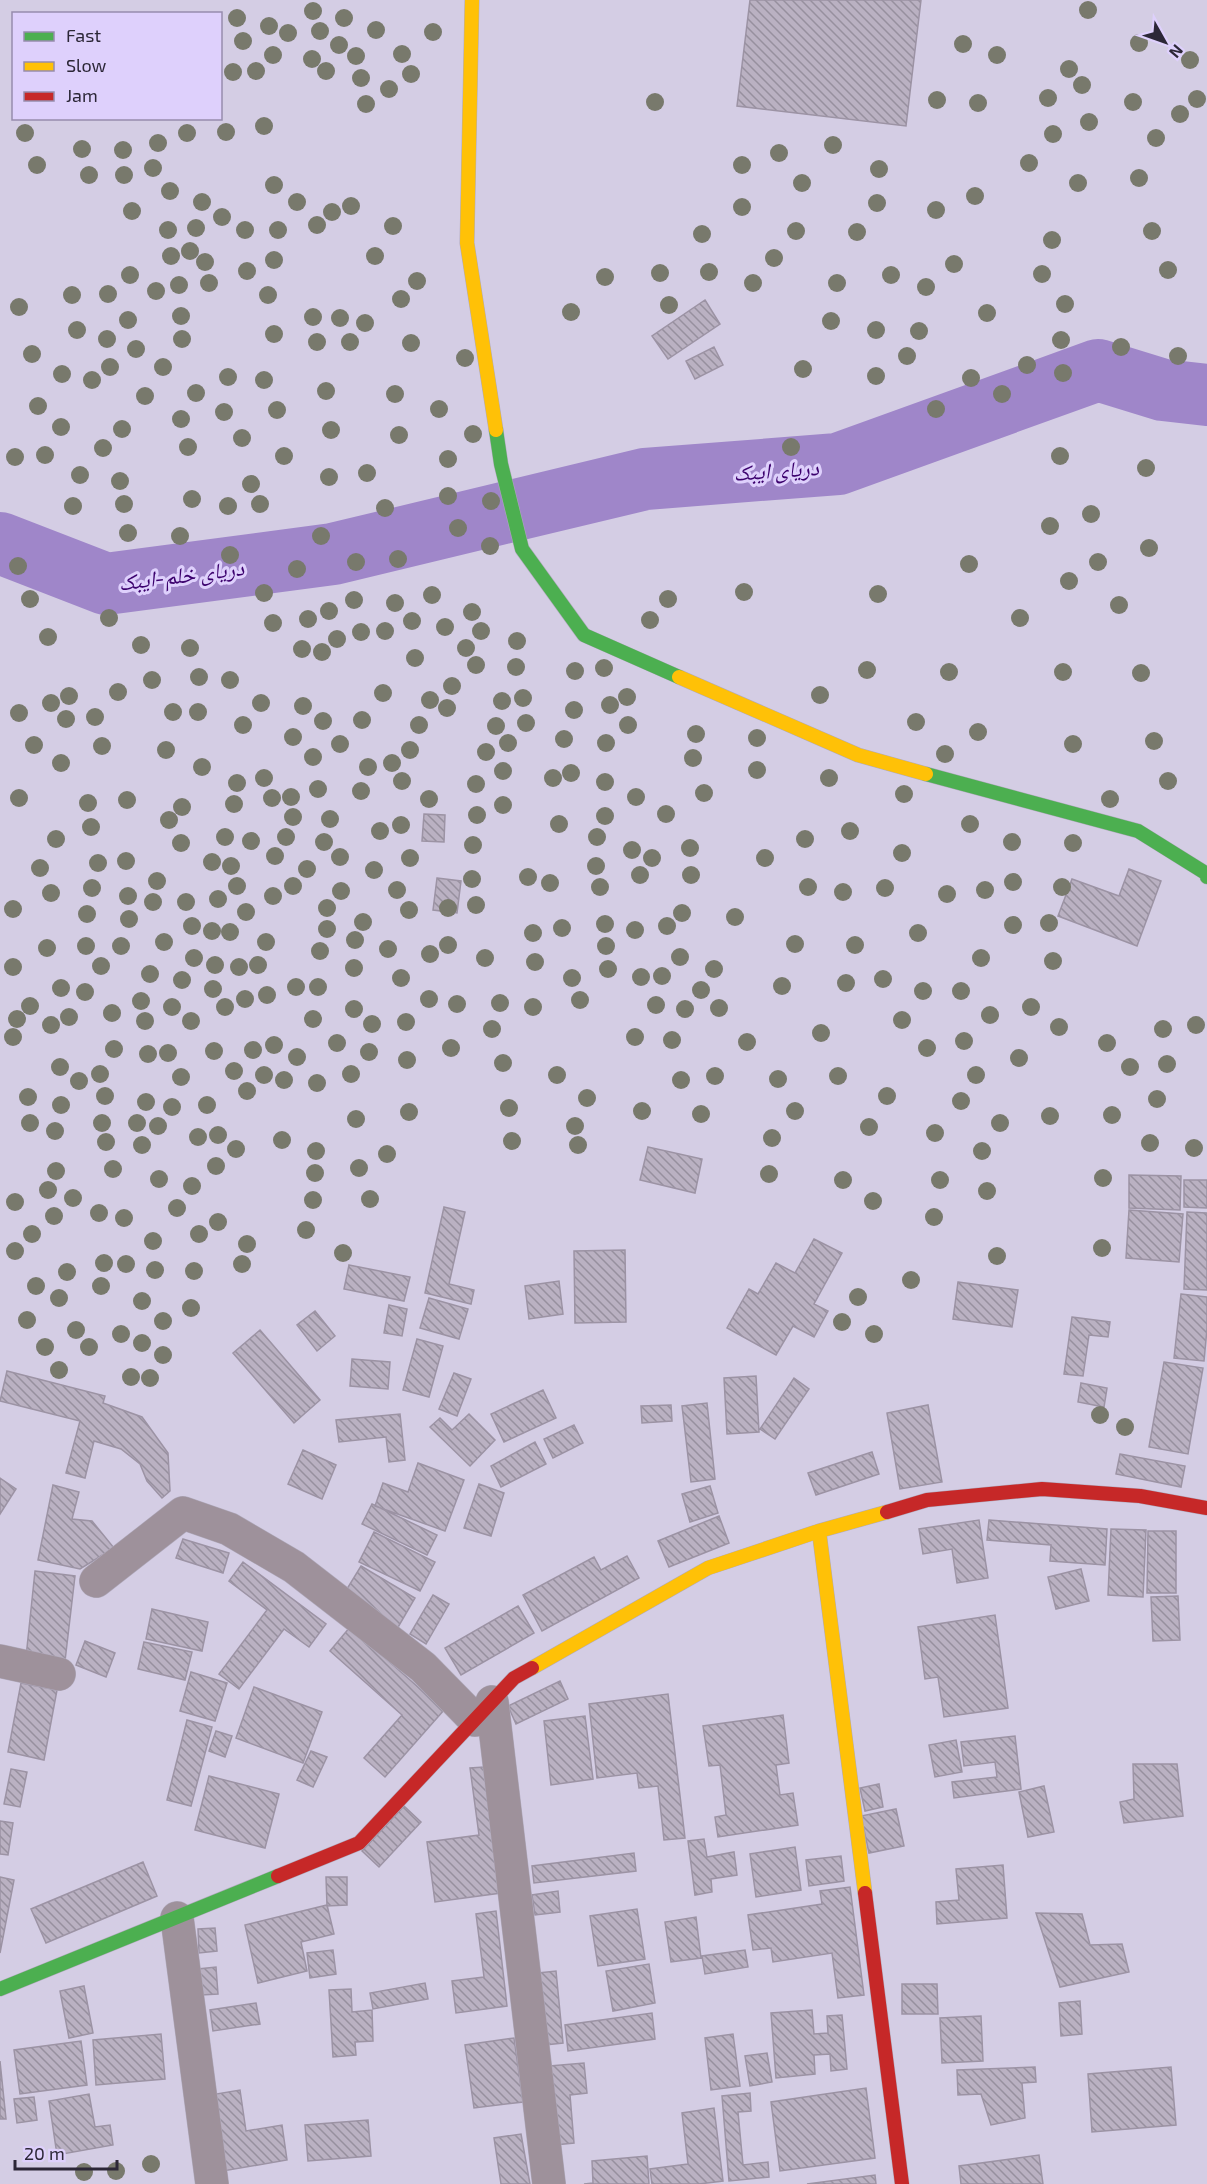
<svg xmlns="http://www.w3.org/2000/svg" width="1207" height="2184" font-family="'Exo 2','Noto Naskh Arabic',sans-serif">
  <style>
    .lines { fill: none; stroke-linecap: round; stroke-linejoin: round }
    .river { stroke: #9f86c9; stroke-width: 62 }
    .building { fill: url(#building-back-hatch); stroke: #9c93a4; stroke-width: 1.5 }
    .street-casing { stroke: #b0aabc; stroke-width: 34 }
    .fast-casing { stroke: #b0aabc; stroke-width: 15 }
    .slow-casing { stroke: #b0aabc; stroke-width: 15 }
    .jam-casing { stroke: #b0aabc; stroke-width: 15 }
    .street { stroke: #9e919b; stroke-width: 33 }
    .fast { stroke: #4caf50; stroke-width: 14 }
    .slow { stroke: #ffc107; stroke-width: 14 }
    .jam { stroke: #c62828; stroke-width: 14 }
    .tree { fill: #78796c }
    .labels { text-anchor: middle; dominant-baseline: central; stroke-width: 6; stroke-linejoin: round; paint-order: stroke }
    .water-label { font-size: 22px; font-style: italic; fill: #3b006d; stroke: #ded0fc }
  </style>
  <defs>
    <pattern id="building-back-hatch" width="6" height="6" patternUnits="userSpaceOnUse" patternTransform="scale(1.5)"><rect width="6" height="6" fill="#bab1c2"/><path d="M-1 5l2 2M0 0l6 6M5-1l2 2" fill="none" stroke="#97909e"/></pattern>
  </defs>
  <rect width="100%" height="100%" fill="#d4cde4"/>
  <g class="lines">
    <path class="river" d="M0,543L106,584L333,554L645,479L838,464L1098,370L1163,390L1207,395"/>
  </g>
  <path class="building" d="M750,0H921L906,126L737,106Z
    M705,300L720,324L668,359L652,336Z
    M714,347L723,365L695,379L686,361Z
    M424,814L445,815L444,842L422,841Z
    M1129,869L1161,881L1137,946L1058,916L1072,879L1119,896Z
    M437,878L461,881L457,913L433,910Z
    M648,1147L702,1159L695,1193L640,1180Z
    M1129,1175L1181,1176L1180,1210L1129,1208Z
    M1184,1180H1207V1208L1184,1207Z
    M444,1207L465,1212L449,1284L474,1290L471,1304L425,1293Z
    M1129,1210L1183,1214L1179,1262L1126,1258Z
    M1187,1212L1207,1213V1290L1184,1289Z
    M814,1239L842,1253L814,1304L828,1311L814,1337L793,1326L776,1355L727,1328L749,1289L758,1294L776,1263L795,1273Z
    M625,1250L626,1322L575,1323L574,1251Z
    M349,1265L410,1277L404,1301L344,1289Z
    M559,1281L563,1314L529,1319L525,1286Z
    M958,1282L1018,1290L1012,1327L953,1319Z
    M1181,1294L1207,1297V1329L1204,1361L1174,1358Z
    M429,1298L468,1309L459,1339L420,1328Z
    M389,1305L407,1309L402,1336L384,1333Z
    M315,1311L335,1336L317,1351L297,1325Z
    M1072,1317L1110,1322L1108,1337L1089,1335L1083,1376L1064,1374Z
    M260,1330L320,1400L294,1423L233,1353Z
    M417,1339L443,1346L429,1397L403,1390Z
    M352,1359L390,1362L388,1389L350,1386Z
    M1164,1362L1203,1368L1188,1454L1149,1447Z
    M7,1371L105,1396L103,1403L142,1417L168,1453L170,1491L162,1498L147,1481L140,1464L121,1449L94,1441L85,1478L66,1473L80,1421L0,1401Z
    M454,1373L471,1379L457,1416L439,1409Z
    M756,1376L759,1432L727,1434L724,1378Z
    M794,1378L809,1389L775,1439L760,1429Z
    M1081,1383L1107,1388L1104,1407L1078,1402Z
    M543,1390L556,1418L504,1442L491,1414Z
    M707,1403L715,1479L691,1482L682,1406Z
    M671,1405L672,1421L642,1423L641,1406Z
    M928,1405L942,1482L900,1489L887,1413Z
    M400,1414L405,1460L389,1462L386,1437L339,1442L336,1420Z
    M469,1414L495,1440L470,1466L430,1427L440,1418L452,1430Z
    M574,1425L583,1443L553,1458L544,1439Z
    M535,1442L546,1464L501,1487L491,1466Z
    M303,1450L336,1465L322,1499L288,1484Z
    M872,1452L879,1474L816,1495L808,1473Z
    M1120,1454L1185,1466L1181,1487L1116,1474Z
    M418,1463L464,1480L445,1531L375,1506L383,1483L408,1492Z
    M0,1478L16,1489L0,1514Z
    M479,1484L504,1493L491,1536L464,1528Z
    M53,1485L79,1492L72,1519L92,1521L114,1548L80,1569L38,1560Z
    M710,1486L718,1513L690,1522L682,1494Z
    M372,1504L437,1535L427,1555L362,1524Z
    M719,1516L729,1543L669,1567L658,1541Z
    M979,1520L988,1578L957,1583L952,1549L923,1554L919,1529Z
    M989,1520L1107,1529L1105,1565L1050,1561L1051,1545L987,1540Z
    M1111,1529L1146,1530L1143,1597L1108,1595Z
    M1148,1531H1176V1593H1147Z
    M374,1532L435,1562L420,1591L359,1562Z
    M183,1539L229,1553L223,1573L176,1558Z
    M627,1556L639,1578L542,1631L523,1595L594,1557L601,1570Z
    M243,1562L326,1624L309,1647L284,1629L239,1689L219,1674L267,1610L229,1581Z
    M361,1566L415,1598L397,1629L342,1597Z
    M1081,1569L1089,1601L1056,1609L1048,1577Z
    M35,1571L75,1576L65,1661L26,1657Z
    M433,1595L449,1604L426,1644L410,1634Z
    M1178,1596L1180,1640L1153,1641L1151,1597Z
    M518,1606L534,1633L461,1675L445,1648Z
    M152,1609L208,1622L202,1651L146,1639Z
    M995,1615L1008,1708L944,1717L938,1677L925,1679L918,1627Z
    M350,1627L444,1710L385,1777L364,1758L402,1715L330,1651Z
    M85,1641L115,1653L106,1677L76,1665Z
    M144,1642L192,1652L185,1680L138,1669Z
    M191,1672L227,1683L215,1721L180,1711Z
    M560,1681L568,1699L516,1724L508,1706Z
    M21,1683L57,1690L44,1760L8,1752Z
    M254,1687L322,1712L303,1763L236,1738Z
    M668,1694L685,1838L664,1840L658,1786L639,1788L637,1773L597,1778L589,1704Z
    M783,1715L789,1763L776,1765L780,1795L793,1793L798,1825L718,1837L715,1817L726,1815L720,1765L709,1766L703,1726Z
    M585,1716L593,1779L551,1785L544,1721Z
    M187,1720L212,1727L191,1806L167,1800Z
    M216,1731L232,1736L225,1757L209,1751Z
    M1015,1736L1021,1789L954,1798L952,1782L997,1777L995,1762L964,1766L961,1742Z
    M956,1740L962,1772L935,1777L929,1745Z
    M311,1751L327,1757L313,1787L297,1780Z
    M1133,1764H1177L1183,1816L1124,1823L1120,1802L1134,1799Z
    M484,1767L501,1893L435,1902L427,1842L479,1835L470,1768Z
    M11,1769L27,1772L20,1807L4,1804Z
    M209,1776L279,1794L265,1848L195,1830Z
    M879,1784L883,1807L865,1811L860,1788Z
    M1044,1786L1054,1832L1028,1837L1019,1792Z
    M404,1806L421,1822L379,1867L362,1851Z
    M896,1809L904,1846L869,1853L861,1816Z
    M0,1821L13,1823L8,1855L0,1854Z
    M704,1839L707,1857L734,1852L737,1875L711,1879L712,1892L695,1895L688,1841Z
    M795,1847L801,1890L756,1897L750,1854Z
    M634,1853L636,1871L534,1883L532,1866Z
    M841,1856L844,1881L809,1886L806,1860Z
    M143,1862L157,1896L46,1943L31,1909Z
    M1003,1865L1007,1918L937,1924L936,1902L959,1900L956,1869Z
    M0,1877L14,1880L0,1953Z
    M326,1877H347V1905L327,1906Z
    M850,1887L864,1995L838,1998L832,1953L773,1962L771,1948L753,1950L748,1915L822,1904L820,1891Z
    M558,1891L560,1912L535,1915L532,1895Z
    M327,1905L334,1934L301,1942L307,1971L258,1983L245,1925Z
    M637,1909L645,1959L598,1966L590,1916Z
    M496,1911L507,2006L456,2013L452,1981L484,1977L476,1914Z
    M1036,1913L1082,1914L1090,1945L1122,1944L1129,1972L1060,1987Z
    M696,1917L701,1958L671,1962L665,1922Z
    M215,1928L217,1951L199,1953L198,1929Z
    M333,1950L336,1974L310,1978L307,1953Z
    M745,1950L748,1967L705,1974L702,1956Z
    M649,1964L655,2003L613,2011L606,1971Z
    M216,1967L218,1994L201,1995L198,1969Z
    M556,1971L563,2043L536,2046L529,1974Z
    M425,1983L428,1999L373,2009L370,1993Z
    M902,1984H937L938,2014H902Z
    M84,1986L93,2033L69,2038L60,1991Z
    M351,1989L352,2012L372,2010L373,2041L355,2042L356,2055L333,2057L329,1990Z
    M1080,2001L1082,2034L1061,2036L1059,2003Z
    M256,2003L260,2024L213,2031L210,2010Z
    M812,2010L814,2034L828,2033L827,2016L842,2015L847,2069L831,2071L830,2054L814,2055L815,2074L776,2078L771,2013Z
    M652,2013L655,2039L568,2051L565,2025Z
    M981,2016L983,2061L942,2063L940,2018Z
    M161,2034L165,2079L96,2085L93,2040Z
    M733,2034L740,2086L711,2090L705,2038Z
    M514,2038L523,2102L474,2108L465,2045Z
    M81,2041L87,2085L20,2094L14,2050Z
    M767,2053L772,2082L750,2086L745,2056Z
    M0,2061L6,2119H0Z
    M584,2063L587,2093L570,2095L574,2143L545,2146L538,2067Z
    M1035,2067L1036,2082L1022,2083L1025,2118L991,2125L981,2094L958,2095L957,2070Z
    M1171,2067L1176,2125L1092,2132L1088,2074Z
    M866,2088L875,2158L780,2171L771,2102Z
    M240,2090L246,2131L282,2125L287,2160L223,2171L210,2095Z
    M750,2093L751,2111L738,2112L743,2165L768,2162L769,2177L729,2181L722,2096Z
    M89,2094L95,2127L110,2125L113,2145L57,2155L49,2101Z
    M34,2097L37,2120L17,2123L14,2099Z
    M714,2108L723,2181L699,2184H652L650,2169L688,2164L682,2113Z
    M368,2120L371,2156L308,2161L305,2125Z
    M521,2134L530,2184H501L494,2138Z
    M1039,2155L1043,2184H961L959,2166Z
    M647,2156L649,2184H584L593,2183L592,2161Z
    M875,2175L876,2184H807Z"/>
  <g class="lines">
    <defs>
      <path id="street" d="M96,1581L183,1513L229,1529L294,1567L423,1667L475,1720
        M0,1661L59,1674
        M492,1702L549,2184
        M177,1918L212,2184"/>
      <path id="fast" d="M496,430L501,464L522,549L584,635L679,677
        M926,774L1138,831L1207,874V877
        M0,1989L278,1876"/>
      <path id="slow" d="M472,0L467,243L496,430
        M679,677L858,755L926,774
        M819,1531L865,1893
        M532,1668L708,1568L819,1531L887,1512"/>
      <path id="jam" d="M887,1512L927,1500L1042,1489L1140,1496L1207,1508
        M278,1876L359,1843L514,1678L532,1668
        M865,1893L902,2184"/>
    </defs>
    <use href="#street" class="street-casing"/>
    <use href="#fast" class="fast-casing"/>
    <use href="#slow" class="slow-casing"/>
    <use href="#jam" class="jam-casing"/>
    <use href="#street" class="street"/>
    <use href="#fast" class="fast"/>
    <use href="#slow" class="slow"/>
    <use href="#jam" class="jam"/>
  </g>
  <g class="tree">
    <circle cx="1088" cy="10" r="9"/>
    <circle cx="313" cy="11" r="9"/>
    <circle cx="237" cy="18" r="9"/>
    <circle cx="344" cy="18" r="9"/>
    <circle cx="269" cy="26" r="9"/>
    <circle cx="376" cy="30" r="9"/>
    <circle cx="320" cy="31" r="9"/>
    <circle cx="433" cy="32" r="9"/>
    <circle cx="288" cy="33" r="9"/>
    <circle cx="243" cy="41" r="9"/>
    <circle cx="1139" cy="43" r="9"/>
    <circle cx="963" cy="44" r="9"/>
    <circle cx="339" cy="45" r="9"/>
    <circle cx="402" cy="54" r="9"/>
    <circle cx="273" cy="55" r="9"/>
    <circle cx="997" cy="55" r="9"/>
    <circle cx="356" cy="56" r="9"/>
    <circle cx="312" cy="59" r="9"/>
    <circle cx="1190" cy="60" r="9"/>
    <circle cx="1069" cy="69" r="9"/>
    <circle cx="256" cy="71" r="9"/>
    <circle cx="326" cy="71" r="9"/>
    <circle cx="233" cy="72" r="9"/>
    <circle cx="411" cy="74" r="9"/>
    <circle cx="361" cy="78" r="9"/>
    <circle cx="1082" cy="85" r="9"/>
    <circle cx="389" cy="89" r="9"/>
    <circle cx="1048" cy="98" r="9"/>
    <circle cx="1197" cy="99" r="9"/>
    <circle cx="937" cy="100" r="9"/>
    <circle cx="655" cy="102" r="9"/>
    <circle cx="1133" cy="102" r="9"/>
    <circle cx="978" cy="103" r="9"/>
    <circle cx="366" cy="104" r="9"/>
    <circle cx="1180" cy="114" r="9"/>
    <circle cx="1089" cy="122" r="9"/>
    <circle cx="264" cy="126" r="9"/>
    <circle cx="226" cy="132" r="9"/>
    <circle cx="25" cy="133" r="9"/>
    <circle cx="187" cy="133" r="9"/>
    <circle cx="1053" cy="134" r="9"/>
    <circle cx="1156" cy="138" r="9"/>
    <circle cx="158" cy="143" r="9"/>
    <circle cx="833" cy="145" r="9"/>
    <circle cx="82" cy="149" r="9"/>
    <circle cx="123" cy="150" r="9"/>
    <circle cx="779" cy="153" r="9"/>
    <circle cx="1029" cy="163" r="9"/>
    <circle cx="37" cy="165" r="9"/>
    <circle cx="742" cy="165" r="9"/>
    <circle cx="153" cy="168" r="9"/>
    <circle cx="879" cy="169" r="9"/>
    <circle cx="89" cy="175" r="9"/>
    <circle cx="124" cy="175" r="9"/>
    <circle cx="1139" cy="178" r="9"/>
    <circle cx="802" cy="183" r="9"/>
    <circle cx="1078" cy="183" r="9"/>
    <circle cx="274" cy="185" r="9"/>
    <circle cx="170" cy="191" r="9"/>
    <circle cx="975" cy="196" r="9"/>
    <circle cx="202" cy="202" r="9"/>
    <circle cx="297" cy="202" r="9"/>
    <circle cx="877" cy="203" r="9"/>
    <circle cx="351" cy="206" r="9"/>
    <circle cx="742" cy="207" r="9"/>
    <circle cx="936" cy="210" r="9"/>
    <circle cx="132" cy="211" r="9"/>
    <circle cx="332" cy="212" r="9"/>
    <circle cx="222" cy="217" r="9"/>
    <circle cx="317" cy="225" r="9"/>
    <circle cx="393" cy="226" r="9"/>
    <circle cx="196" cy="228" r="9"/>
    <circle cx="168" cy="230" r="9"/>
    <circle cx="245" cy="230" r="9"/>
    <circle cx="278" cy="230" r="9"/>
    <circle cx="796" cy="231" r="9"/>
    <circle cx="1152" cy="231" r="9"/>
    <circle cx="857" cy="232" r="9"/>
    <circle cx="702" cy="234" r="9"/>
    <circle cx="1052" cy="240" r="9"/>
    <circle cx="190" cy="251" r="9"/>
    <circle cx="171" cy="256" r="9"/>
    <circle cx="375" cy="256" r="9"/>
    <circle cx="774" cy="258" r="9"/>
    <circle cx="274" cy="260" r="9"/>
    <circle cx="205" cy="262" r="9"/>
    <circle cx="954" cy="264" r="9"/>
    <circle cx="1168" cy="270" r="9"/>
    <circle cx="247" cy="271" r="9"/>
    <circle cx="709" cy="272" r="9"/>
    <circle cx="660" cy="273" r="9"/>
    <circle cx="1042" cy="274" r="9"/>
    <circle cx="130" cy="275" r="9"/>
    <circle cx="891" cy="275" r="9"/>
    <circle cx="605" cy="277" r="9"/>
    <circle cx="417" cy="281" r="9"/>
    <circle cx="209" cy="283" r="9"/>
    <circle cx="753" cy="283" r="9"/>
    <circle cx="837" cy="283" r="9"/>
    <circle cx="179" cy="285" r="9"/>
    <circle cx="926" cy="287" r="9"/>
    <circle cx="156" cy="291" r="9"/>
    <circle cx="108" cy="294" r="9"/>
    <circle cx="72" cy="295" r="9"/>
    <circle cx="268" cy="295" r="9"/>
    <circle cx="401" cy="299" r="9"/>
    <circle cx="1065" cy="304" r="9"/>
    <circle cx="669" cy="305" r="9"/>
    <circle cx="19" cy="307" r="9"/>
    <circle cx="571" cy="312" r="9"/>
    <circle cx="987" cy="313" r="9"/>
    <circle cx="181" cy="316" r="9"/>
    <circle cx="313" cy="317" r="9"/>
    <circle cx="340" cy="318" r="9"/>
    <circle cx="128" cy="320" r="9"/>
    <circle cx="831" cy="321" r="9"/>
    <circle cx="365" cy="323" r="9"/>
    <circle cx="77" cy="330" r="9"/>
    <circle cx="876" cy="330" r="9"/>
    <circle cx="919" cy="331" r="9"/>
    <circle cx="274" cy="334" r="9"/>
    <circle cx="107" cy="339" r="9"/>
    <circle cx="182" cy="339" r="9"/>
    <circle cx="1061" cy="340" r="9"/>
    <circle cx="317" cy="342" r="9"/>
    <circle cx="350" cy="342" r="9"/>
    <circle cx="411" cy="343" r="9"/>
    <circle cx="1121" cy="347" r="9"/>
    <circle cx="136" cy="349" r="9"/>
    <circle cx="32" cy="354" r="9"/>
    <circle cx="907" cy="356" r="9"/>
    <circle cx="1178" cy="356" r="9"/>
    <circle cx="465" cy="358" r="9"/>
    <circle cx="1027" cy="365" r="9"/>
    <circle cx="110" cy="367" r="9"/>
    <circle cx="163" cy="367" r="9"/>
    <circle cx="803" cy="369" r="9"/>
    <circle cx="1063" cy="373" r="9"/>
    <circle cx="62" cy="374" r="9"/>
    <circle cx="876" cy="376" r="9"/>
    <circle cx="228" cy="377" r="9"/>
    <circle cx="971" cy="378" r="9"/>
    <circle cx="92" cy="380" r="9"/>
    <circle cx="264" cy="380" r="9"/>
    <circle cx="326" cy="391" r="9"/>
    <circle cx="196" cy="393" r="9"/>
    <circle cx="395" cy="394" r="9"/>
    <circle cx="1002" cy="394" r="9"/>
    <circle cx="145" cy="396" r="9"/>
    <circle cx="38" cy="406" r="9"/>
    <circle cx="439" cy="409" r="9"/>
    <circle cx="936" cy="409" r="9"/>
    <circle cx="277" cy="410" r="9"/>
    <circle cx="224" cy="412" r="9"/>
    <circle cx="181" cy="419" r="9"/>
    <circle cx="61" cy="427" r="9"/>
    <circle cx="122" cy="429" r="9"/>
    <circle cx="331" cy="430" r="9"/>
    <circle cx="473" cy="434" r="9"/>
    <circle cx="399" cy="435" r="9"/>
    <circle cx="242" cy="438" r="9"/>
    <circle cx="188" cy="447" r="9"/>
    <circle cx="791" cy="447" r="9"/>
    <circle cx="103" cy="448" r="9"/>
    <circle cx="45" cy="455" r="9"/>
    <circle cx="284" cy="456" r="9"/>
    <circle cx="1060" cy="456" r="9"/>
    <circle cx="15" cy="457" r="9"/>
    <circle cx="448" cy="459" r="9"/>
    <circle cx="1146" cy="468" r="9"/>
    <circle cx="367" cy="473" r="9"/>
    <circle cx="80" cy="475" r="9"/>
    <circle cx="329" cy="477" r="9"/>
    <circle cx="120" cy="481" r="9"/>
    <circle cx="251" cy="484" r="9"/>
    <circle cx="448" cy="496" r="9"/>
    <circle cx="192" cy="499" r="9"/>
    <circle cx="491" cy="501" r="9"/>
    <circle cx="124" cy="504" r="9"/>
    <circle cx="260" cy="504" r="9"/>
    <circle cx="73" cy="506" r="9"/>
    <circle cx="228" cy="506" r="9"/>
    <circle cx="385" cy="508" r="9"/>
    <circle cx="1091" cy="514" r="9"/>
    <circle cx="1050" cy="526" r="9"/>
    <circle cx="458" cy="528" r="9"/>
    <circle cx="128" cy="533" r="9"/>
    <circle cx="180" cy="536" r="9"/>
    <circle cx="321" cy="536" r="9"/>
    <circle cx="490" cy="546" r="9"/>
    <circle cx="1149" cy="548" r="9"/>
    <circle cx="230" cy="555" r="9"/>
    <circle cx="398" cy="559" r="9"/>
    <circle cx="356" cy="562" r="9"/>
    <circle cx="1098" cy="562" r="9"/>
    <circle cx="969" cy="564" r="9"/>
    <circle cx="18" cy="566" r="9"/>
    <circle cx="297" cy="569" r="9"/>
    <circle cx="1069" cy="581" r="9"/>
    <circle cx="744" cy="592" r="9"/>
    <circle cx="264" cy="593" r="9"/>
    <circle cx="878" cy="594" r="9"/>
    <circle cx="432" cy="595" r="9"/>
    <circle cx="30" cy="599" r="9"/>
    <circle cx="668" cy="599" r="9"/>
    <circle cx="354" cy="600" r="9"/>
    <circle cx="395" cy="603" r="9"/>
    <circle cx="1119" cy="605" r="9"/>
    <circle cx="329" cy="611" r="9"/>
    <circle cx="472" cy="612" r="9"/>
    <circle cx="109" cy="618" r="9"/>
    <circle cx="1020" cy="618" r="9"/>
    <circle cx="308" cy="619" r="9"/>
    <circle cx="650" cy="620" r="9"/>
    <circle cx="412" cy="621" r="9"/>
    <circle cx="273" cy="623" r="9"/>
    <circle cx="445" cy="627" r="9"/>
    <circle cx="385" cy="631" r="9"/>
    <circle cx="481" cy="631" r="9"/>
    <circle cx="361" cy="632" r="9"/>
    <circle cx="48" cy="637" r="9"/>
    <circle cx="337" cy="639" r="9"/>
    <circle cx="517" cy="641" r="9"/>
    <circle cx="141" cy="645" r="9"/>
    <circle cx="190" cy="648" r="9"/>
    <circle cx="466" cy="648" r="9"/>
    <circle cx="302" cy="649" r="9"/>
    <circle cx="322" cy="652" r="9"/>
    <circle cx="415" cy="658" r="9"/>
    <circle cx="476" cy="665" r="9"/>
    <circle cx="516" cy="667" r="9"/>
    <circle cx="604" cy="668" r="9"/>
    <circle cx="867" cy="670" r="9"/>
    <circle cx="575" cy="671" r="9"/>
    <circle cx="949" cy="672" r="9"/>
    <circle cx="1063" cy="672" r="9"/>
    <circle cx="1141" cy="673" r="9"/>
    <circle cx="199" cy="677" r="9"/>
    <circle cx="152" cy="680" r="9"/>
    <circle cx="230" cy="680" r="9"/>
    <circle cx="452" cy="686" r="9"/>
    <circle cx="118" cy="692" r="9"/>
    <circle cx="383" cy="693" r="9"/>
    <circle cx="820" cy="695" r="9"/>
    <circle cx="69" cy="696" r="9"/>
    <circle cx="627" cy="697" r="9"/>
    <circle cx="523" cy="698" r="9"/>
    <circle cx="430" cy="700" r="9"/>
    <circle cx="502" cy="701" r="9"/>
    <circle cx="51" cy="703" r="9"/>
    <circle cx="261" cy="703" r="9"/>
    <circle cx="610" cy="705" r="9"/>
    <circle cx="303" cy="706" r="9"/>
    <circle cx="447" cy="708" r="9"/>
    <circle cx="574" cy="710" r="9"/>
    <circle cx="173" cy="712" r="9"/>
    <circle cx="198" cy="712" r="9"/>
    <circle cx="19" cy="713" r="9"/>
    <circle cx="95" cy="717" r="9"/>
    <circle cx="66" cy="719" r="9"/>
    <circle cx="362" cy="720" r="9"/>
    <circle cx="323" cy="721" r="9"/>
    <circle cx="916" cy="722" r="9"/>
    <circle cx="526" cy="723" r="9"/>
    <circle cx="243" cy="725" r="9"/>
    <circle cx="419" cy="725" r="9"/>
    <circle cx="628" cy="725" r="9"/>
    <circle cx="496" cy="726" r="9"/>
    <circle cx="978" cy="732" r="9"/>
    <circle cx="696" cy="734" r="9"/>
    <circle cx="293" cy="737" r="9"/>
    <circle cx="757" cy="738" r="9"/>
    <circle cx="564" cy="739" r="9"/>
    <circle cx="1154" cy="741" r="9"/>
    <circle cx="508" cy="743" r="9"/>
    <circle cx="606" cy="743" r="9"/>
    <circle cx="340" cy="744" r="9"/>
    <circle cx="1073" cy="744" r="9"/>
    <circle cx="34" cy="745" r="9"/>
    <circle cx="102" cy="746" r="9"/>
    <circle cx="166" cy="750" r="9"/>
    <circle cx="410" cy="750" r="9"/>
    <circle cx="486" cy="752" r="9"/>
    <circle cx="945" cy="754" r="9"/>
    <circle cx="313" cy="757" r="9"/>
    <circle cx="693" cy="758" r="9"/>
    <circle cx="61" cy="763" r="9"/>
    <circle cx="392" cy="763" r="9"/>
    <circle cx="202" cy="767" r="9"/>
    <circle cx="368" cy="767" r="9"/>
    <circle cx="757" cy="770" r="9"/>
    <circle cx="503" cy="771" r="9"/>
    <circle cx="571" cy="773" r="9"/>
    <circle cx="264" cy="778" r="9"/>
    <circle cx="553" cy="778" r="9"/>
    <circle cx="829" cy="778" r="9"/>
    <circle cx="402" cy="781" r="9"/>
    <circle cx="1168" cy="781" r="9"/>
    <circle cx="605" cy="782" r="9"/>
    <circle cx="237" cy="783" r="9"/>
    <circle cx="476" cy="784" r="9"/>
    <circle cx="318" cy="789" r="9"/>
    <circle cx="361" cy="791" r="9"/>
    <circle cx="704" cy="793" r="9"/>
    <circle cx="904" cy="794" r="9"/>
    <circle cx="291" cy="797" r="9"/>
    <circle cx="636" cy="797" r="9"/>
    <circle cx="19" cy="798" r="9"/>
    <circle cx="272" cy="798" r="9"/>
    <circle cx="429" cy="799" r="9"/>
    <circle cx="1110" cy="799" r="9"/>
    <circle cx="127" cy="800" r="9"/>
    <circle cx="88" cy="803" r="9"/>
    <circle cx="234" cy="804" r="9"/>
    <circle cx="503" cy="805" r="9"/>
    <circle cx="182" cy="807" r="9"/>
    <circle cx="666" cy="814" r="9"/>
    <circle cx="477" cy="815" r="9"/>
    <circle cx="605" cy="816" r="9"/>
    <circle cx="293" cy="817" r="9"/>
    <circle cx="330" cy="819" r="9"/>
    <circle cx="169" cy="820" r="9"/>
    <circle cx="559" cy="824" r="9"/>
    <circle cx="970" cy="824" r="9"/>
    <circle cx="401" cy="825" r="9"/>
    <circle cx="91" cy="827" r="9"/>
    <circle cx="380" cy="831" r="9"/>
    <circle cx="850" cy="831" r="9"/>
    <circle cx="225" cy="837" r="9"/>
    <circle cx="286" cy="837" r="9"/>
    <circle cx="597" cy="837" r="9"/>
    <circle cx="56" cy="839" r="9"/>
    <circle cx="805" cy="839" r="9"/>
    <circle cx="251" cy="841" r="9"/>
    <circle cx="324" cy="842" r="9"/>
    <circle cx="1012" cy="842" r="9"/>
    <circle cx="181" cy="843" r="9"/>
    <circle cx="1073" cy="843" r="9"/>
    <circle cx="473" cy="845" r="9"/>
    <circle cx="690" cy="848" r="9"/>
    <circle cx="632" cy="850" r="9"/>
    <circle cx="902" cy="853" r="9"/>
    <circle cx="275" cy="856" r="9"/>
    <circle cx="340" cy="857" r="9"/>
    <circle cx="410" cy="858" r="9"/>
    <circle cx="652" cy="858" r="9"/>
    <circle cx="765" cy="858" r="9"/>
    <circle cx="126" cy="861" r="9"/>
    <circle cx="212" cy="862" r="9"/>
    <circle cx="98" cy="863" r="9"/>
    <circle cx="231" cy="866" r="9"/>
    <circle cx="596" cy="866" r="9"/>
    <circle cx="40" cy="868" r="9"/>
    <circle cx="307" cy="869" r="9"/>
    <circle cx="374" cy="870" r="9"/>
    <circle cx="640" cy="875" r="9"/>
    <circle cx="691" cy="875" r="9"/>
    <circle cx="528" cy="877" r="9"/>
    <circle cx="472" cy="879" r="9"/>
    <circle cx="157" cy="881" r="9"/>
    <circle cx="1013" cy="882" r="9"/>
    <circle cx="550" cy="883" r="9"/>
    <circle cx="237" cy="886" r="9"/>
    <circle cx="293" cy="886" r="9"/>
    <circle cx="600" cy="887" r="9"/>
    <circle cx="808" cy="887" r="9"/>
    <circle cx="1062" cy="887" r="9"/>
    <circle cx="92" cy="888" r="9"/>
    <circle cx="885" cy="888" r="9"/>
    <circle cx="397" cy="890" r="9"/>
    <circle cx="985" cy="890" r="9"/>
    <circle cx="341" cy="891" r="9"/>
    <circle cx="843" cy="892" r="9"/>
    <circle cx="51" cy="893" r="9"/>
    <circle cx="947" cy="894" r="9"/>
    <circle cx="128" cy="896" r="9"/>
    <circle cx="273" cy="896" r="9"/>
    <circle cx="218" cy="899" r="9"/>
    <circle cx="153" cy="902" r="9"/>
    <circle cx="186" cy="902" r="9"/>
    <circle cx="476" cy="905" r="9"/>
    <circle cx="327" cy="908" r="9"/>
    <circle cx="448" cy="908" r="9"/>
    <circle cx="13" cy="909" r="9"/>
    <circle cx="409" cy="910" r="9"/>
    <circle cx="246" cy="912" r="9"/>
    <circle cx="682" cy="913" r="9"/>
    <circle cx="87" cy="914" r="9"/>
    <circle cx="735" cy="917" r="9"/>
    <circle cx="129" cy="919" r="9"/>
    <circle cx="363" cy="922" r="9"/>
    <circle cx="1049" cy="923" r="9"/>
    <circle cx="605" cy="924" r="9"/>
    <circle cx="1013" cy="925" r="9"/>
    <circle cx="192" cy="926" r="9"/>
    <circle cx="667" cy="926" r="9"/>
    <circle cx="562" cy="928" r="9"/>
    <circle cx="327" cy="929" r="9"/>
    <circle cx="635" cy="930" r="9"/>
    <circle cx="212" cy="931" r="9"/>
    <circle cx="230" cy="932" r="9"/>
    <circle cx="533" cy="933" r="9"/>
    <circle cx="918" cy="933" r="9"/>
    <circle cx="355" cy="940" r="9"/>
    <circle cx="164" cy="942" r="9"/>
    <circle cx="266" cy="942" r="9"/>
    <circle cx="795" cy="944" r="9"/>
    <circle cx="448" cy="945" r="9"/>
    <circle cx="855" cy="945" r="9"/>
    <circle cx="86" cy="946" r="9"/>
    <circle cx="121" cy="946" r="9"/>
    <circle cx="606" cy="946" r="9"/>
    <circle cx="47" cy="948" r="9"/>
    <circle cx="388" cy="949" r="9"/>
    <circle cx="320" cy="951" r="9"/>
    <circle cx="430" cy="954" r="9"/>
    <circle cx="680" cy="957" r="9"/>
    <circle cx="194" cy="958" r="9"/>
    <circle cx="485" cy="958" r="9"/>
    <circle cx="981" cy="958" r="9"/>
    <circle cx="1053" cy="961" r="9"/>
    <circle cx="535" cy="962" r="9"/>
    <circle cx="215" cy="965" r="9"/>
    <circle cx="258" cy="965" r="9"/>
    <circle cx="101" cy="966" r="9"/>
    <circle cx="13" cy="967" r="9"/>
    <circle cx="239" cy="967" r="9"/>
    <circle cx="354" cy="968" r="9"/>
    <circle cx="608" cy="969" r="9"/>
    <circle cx="714" cy="969" r="9"/>
    <circle cx="150" cy="974" r="9"/>
    <circle cx="662" cy="976" r="9"/>
    <circle cx="641" cy="977" r="9"/>
    <circle cx="401" cy="978" r="9"/>
    <circle cx="572" cy="978" r="9"/>
    <circle cx="883" cy="979" r="9"/>
    <circle cx="182" cy="980" r="9"/>
    <circle cx="846" cy="983" r="9"/>
    <circle cx="782" cy="986" r="9"/>
    <circle cx="296" cy="987" r="9"/>
    <circle cx="318" cy="987" r="9"/>
    <circle cx="61" cy="988" r="9"/>
    <circle cx="213" cy="989" r="9"/>
    <circle cx="701" cy="990" r="9"/>
    <circle cx="923" cy="991" r="9"/>
    <circle cx="961" cy="991" r="9"/>
    <circle cx="85" cy="992" r="9"/>
    <circle cx="267" cy="995" r="9"/>
    <circle cx="245" cy="999" r="9"/>
    <circle cx="429" cy="999" r="9"/>
    <circle cx="580" cy="1000" r="9"/>
    <circle cx="141" cy="1001" r="9"/>
    <circle cx="500" cy="1003" r="9"/>
    <circle cx="457" cy="1004" r="9"/>
    <circle cx="656" cy="1005" r="9"/>
    <circle cx="30" cy="1006" r="9"/>
    <circle cx="172" cy="1007" r="9"/>
    <circle cx="225" cy="1007" r="9"/>
    <circle cx="533" cy="1007" r="9"/>
    <circle cx="1031" cy="1007" r="9"/>
    <circle cx="719" cy="1008" r="9"/>
    <circle cx="354" cy="1009" r="9"/>
    <circle cx="685" cy="1009" r="9"/>
    <circle cx="112" cy="1013" r="9"/>
    <circle cx="990" cy="1015" r="9"/>
    <circle cx="69" cy="1017" r="9"/>
    <circle cx="17" cy="1019" r="9"/>
    <circle cx="313" cy="1019" r="9"/>
    <circle cx="902" cy="1020" r="9"/>
    <circle cx="145" cy="1021" r="9"/>
    <circle cx="191" cy="1021" r="9"/>
    <circle cx="406" cy="1022" r="9"/>
    <circle cx="372" cy="1024" r="9"/>
    <circle cx="51" cy="1025" r="9"/>
    <circle cx="1196" cy="1025" r="9"/>
    <circle cx="1059" cy="1027" r="9"/>
    <circle cx="492" cy="1029" r="9"/>
    <circle cx="1163" cy="1029" r="9"/>
    <circle cx="821" cy="1033" r="9"/>
    <circle cx="13" cy="1037" r="9"/>
    <circle cx="635" cy="1037" r="9"/>
    <circle cx="672" cy="1040" r="9"/>
    <circle cx="964" cy="1041" r="9"/>
    <circle cx="747" cy="1042" r="9"/>
    <circle cx="337" cy="1043" r="9"/>
    <circle cx="1107" cy="1043" r="9"/>
    <circle cx="274" cy="1045" r="9"/>
    <circle cx="451" cy="1048" r="9"/>
    <circle cx="927" cy="1048" r="9"/>
    <circle cx="114" cy="1049" r="9"/>
    <circle cx="253" cy="1050" r="9"/>
    <circle cx="214" cy="1051" r="9"/>
    <circle cx="369" cy="1052" r="9"/>
    <circle cx="168" cy="1053" r="9"/>
    <circle cx="148" cy="1054" r="9"/>
    <circle cx="297" cy="1057" r="9"/>
    <circle cx="1019" cy="1058" r="9"/>
    <circle cx="407" cy="1060" r="9"/>
    <circle cx="503" cy="1063" r="9"/>
    <circle cx="1167" cy="1064" r="9"/>
    <circle cx="60" cy="1067" r="9"/>
    <circle cx="1130" cy="1067" r="9"/>
    <circle cx="234" cy="1071" r="9"/>
    <circle cx="100" cy="1074" r="9"/>
    <circle cx="351" cy="1074" r="9"/>
    <circle cx="264" cy="1075" r="9"/>
    <circle cx="557" cy="1075" r="9"/>
    <circle cx="976" cy="1075" r="9"/>
    <circle cx="715" cy="1076" r="9"/>
    <circle cx="838" cy="1076" r="9"/>
    <circle cx="181" cy="1077" r="9"/>
    <circle cx="778" cy="1079" r="9"/>
    <circle cx="284" cy="1080" r="9"/>
    <circle cx="681" cy="1080" r="9"/>
    <circle cx="79" cy="1081" r="9"/>
    <circle cx="317" cy="1083" r="9"/>
    <circle cx="247" cy="1091" r="9"/>
    <circle cx="105" cy="1096" r="9"/>
    <circle cx="887" cy="1096" r="9"/>
    <circle cx="28" cy="1097" r="9"/>
    <circle cx="587" cy="1098" r="9"/>
    <circle cx="1157" cy="1099" r="9"/>
    <circle cx="961" cy="1101" r="9"/>
    <circle cx="146" cy="1102" r="9"/>
    <circle cx="61" cy="1105" r="9"/>
    <circle cx="207" cy="1105" r="9"/>
    <circle cx="172" cy="1107" r="9"/>
    <circle cx="509" cy="1108" r="9"/>
    <circle cx="642" cy="1111" r="9"/>
    <circle cx="795" cy="1111" r="9"/>
    <circle cx="409" cy="1112" r="9"/>
    <circle cx="701" cy="1114" r="9"/>
    <circle cx="1112" cy="1115" r="9"/>
    <circle cx="1050" cy="1116" r="9"/>
    <circle cx="356" cy="1119" r="9"/>
    <circle cx="30" cy="1123" r="9"/>
    <circle cx="102" cy="1123" r="9"/>
    <circle cx="137" cy="1123" r="9"/>
    <circle cx="1000" cy="1123" r="9"/>
    <circle cx="158" cy="1126" r="9"/>
    <circle cx="575" cy="1126" r="9"/>
    <circle cx="869" cy="1127" r="9"/>
    <circle cx="55" cy="1131" r="9"/>
    <circle cx="935" cy="1133" r="9"/>
    <circle cx="218" cy="1135" r="9"/>
    <circle cx="198" cy="1137" r="9"/>
    <circle cx="772" cy="1138" r="9"/>
    <circle cx="282" cy="1140" r="9"/>
    <circle cx="512" cy="1141" r="9"/>
    <circle cx="106" cy="1142" r="9"/>
    <circle cx="1150" cy="1143" r="9"/>
    <circle cx="142" cy="1145" r="9"/>
    <circle cx="578" cy="1145" r="9"/>
    <circle cx="1194" cy="1148" r="9"/>
    <circle cx="236" cy="1149" r="9"/>
    <circle cx="316" cy="1151" r="9"/>
    <circle cx="982" cy="1151" r="9"/>
    <circle cx="387" cy="1154" r="9"/>
    <circle cx="216" cy="1166" r="9"/>
    <circle cx="359" cy="1168" r="9"/>
    <circle cx="113" cy="1169" r="9"/>
    <circle cx="56" cy="1171" r="9"/>
    <circle cx="315" cy="1173" r="9"/>
    <circle cx="769" cy="1174" r="9"/>
    <circle cx="1103" cy="1178" r="9"/>
    <circle cx="159" cy="1179" r="9"/>
    <circle cx="843" cy="1180" r="9"/>
    <circle cx="940" cy="1180" r="9"/>
    <circle cx="192" cy="1186" r="9"/>
    <circle cx="48" cy="1190" r="9"/>
    <circle cx="987" cy="1191" r="9"/>
    <circle cx="73" cy="1198" r="9"/>
    <circle cx="370" cy="1199" r="9"/>
    <circle cx="313" cy="1200" r="9"/>
    <circle cx="873" cy="1201" r="9"/>
    <circle cx="15" cy="1202" r="9"/>
    <circle cx="177" cy="1208" r="9"/>
    <circle cx="99" cy="1213" r="9"/>
    <circle cx="54" cy="1216" r="9"/>
    <circle cx="934" cy="1217" r="9"/>
    <circle cx="124" cy="1218" r="9"/>
    <circle cx="218" cy="1222" r="9"/>
    <circle cx="306" cy="1230" r="9"/>
    <circle cx="32" cy="1234" r="9"/>
    <circle cx="199" cy="1234" r="9"/>
    <circle cx="153" cy="1241" r="9"/>
    <circle cx="247" cy="1244" r="9"/>
    <circle cx="1102" cy="1248" r="9"/>
    <circle cx="15" cy="1251" r="9"/>
    <circle cx="343" cy="1253" r="9"/>
    <circle cx="997" cy="1256" r="9"/>
    <circle cx="104" cy="1263" r="9"/>
    <circle cx="126" cy="1264" r="9"/>
    <circle cx="242" cy="1264" r="9"/>
    <circle cx="155" cy="1270" r="9"/>
    <circle cx="194" cy="1271" r="9"/>
    <circle cx="67" cy="1272" r="9"/>
    <circle cx="911" cy="1280" r="9"/>
    <circle cx="36" cy="1286" r="9"/>
    <circle cx="101" cy="1286" r="9"/>
    <circle cx="858" cy="1297" r="9"/>
    <circle cx="59" cy="1298" r="9"/>
    <circle cx="142" cy="1301" r="9"/>
    <circle cx="191" cy="1308" r="9"/>
    <circle cx="27" cy="1320" r="9"/>
    <circle cx="163" cy="1321" r="9"/>
    <circle cx="842" cy="1322" r="9"/>
    <circle cx="76" cy="1330" r="9"/>
    <circle cx="121" cy="1334" r="9"/>
    <circle cx="874" cy="1334" r="9"/>
    <circle cx="142" cy="1343" r="9"/>
    <circle cx="45" cy="1347" r="9"/>
    <circle cx="89" cy="1347" r="9"/>
    <circle cx="163" cy="1355" r="9"/>
    <circle cx="59" cy="1370" r="9"/>
    <circle cx="131" cy="1377" r="9"/>
    <circle cx="150" cy="1378" r="9"/>
    <circle cx="1100" cy="1415" r="9"/>
    <circle cx="1125" cy="1427" r="9"/>
    <circle cx="151" cy="2164" r="9"/>
    <circle cx="116" cy="2171" r="9"/>
    <circle cx="84" cy="2172" r="9"/>
  </g>
  <g class="labels">
    <g class="water-label">
      <text transform="translate(776 469) rotate(-4)">دریای ایبک</text>
      <text transform="translate(181 574) rotate(-7)">دریای خلم-ایبک</text>
    </g>
  </g>
  <rect x="12" y="12" width="210" height="108" fill="#ded0fc" stroke="#978cad" stroke-width="1.5"/>
  <rect x="24" y="32" width="30" height="9" fill="#4caf50" stroke="#978cad" stroke-width="1.5"/>
  <text x="66" y="42" font-size="18" fill="#2c2737">Fast</text>
  <rect x="24" y="62" width="30" height="9" fill="#ffc107" stroke="#978cad" stroke-width="1.5"/>
  <text x="66" y="72" font-size="18" fill="#2c2737">Slow</text>
  <rect x="24" y="92" width="30" height="9" fill="#c62828" stroke="#978cad" stroke-width="1.5"/>
  <text x="66" y="102" font-size="18" fill="#2c2737">Jam</text>
  <g transform="translate(1165 42) rotate(130)" stroke="#ded0fc" stroke-width="4.5" paint-order="stroke">
  <path d="M0-4.5L10 22L0 15L-10 22Z" fill="#2c2737"/>
  <text y="-9" font-size="16" font-weight="bold" text-anchor="middle" fill="#2c2737">N</text>
  </g>
  <path d="M15 2160v9h102v-9" fill="none" stroke="#2c2737" stroke-width="3"/>
  <text x="24" y="2160" font-size="18" fill="#2c2737" stroke="#ded0fc" stroke-width="4.5" paint-order="stroke">20 m</text>
</svg>
